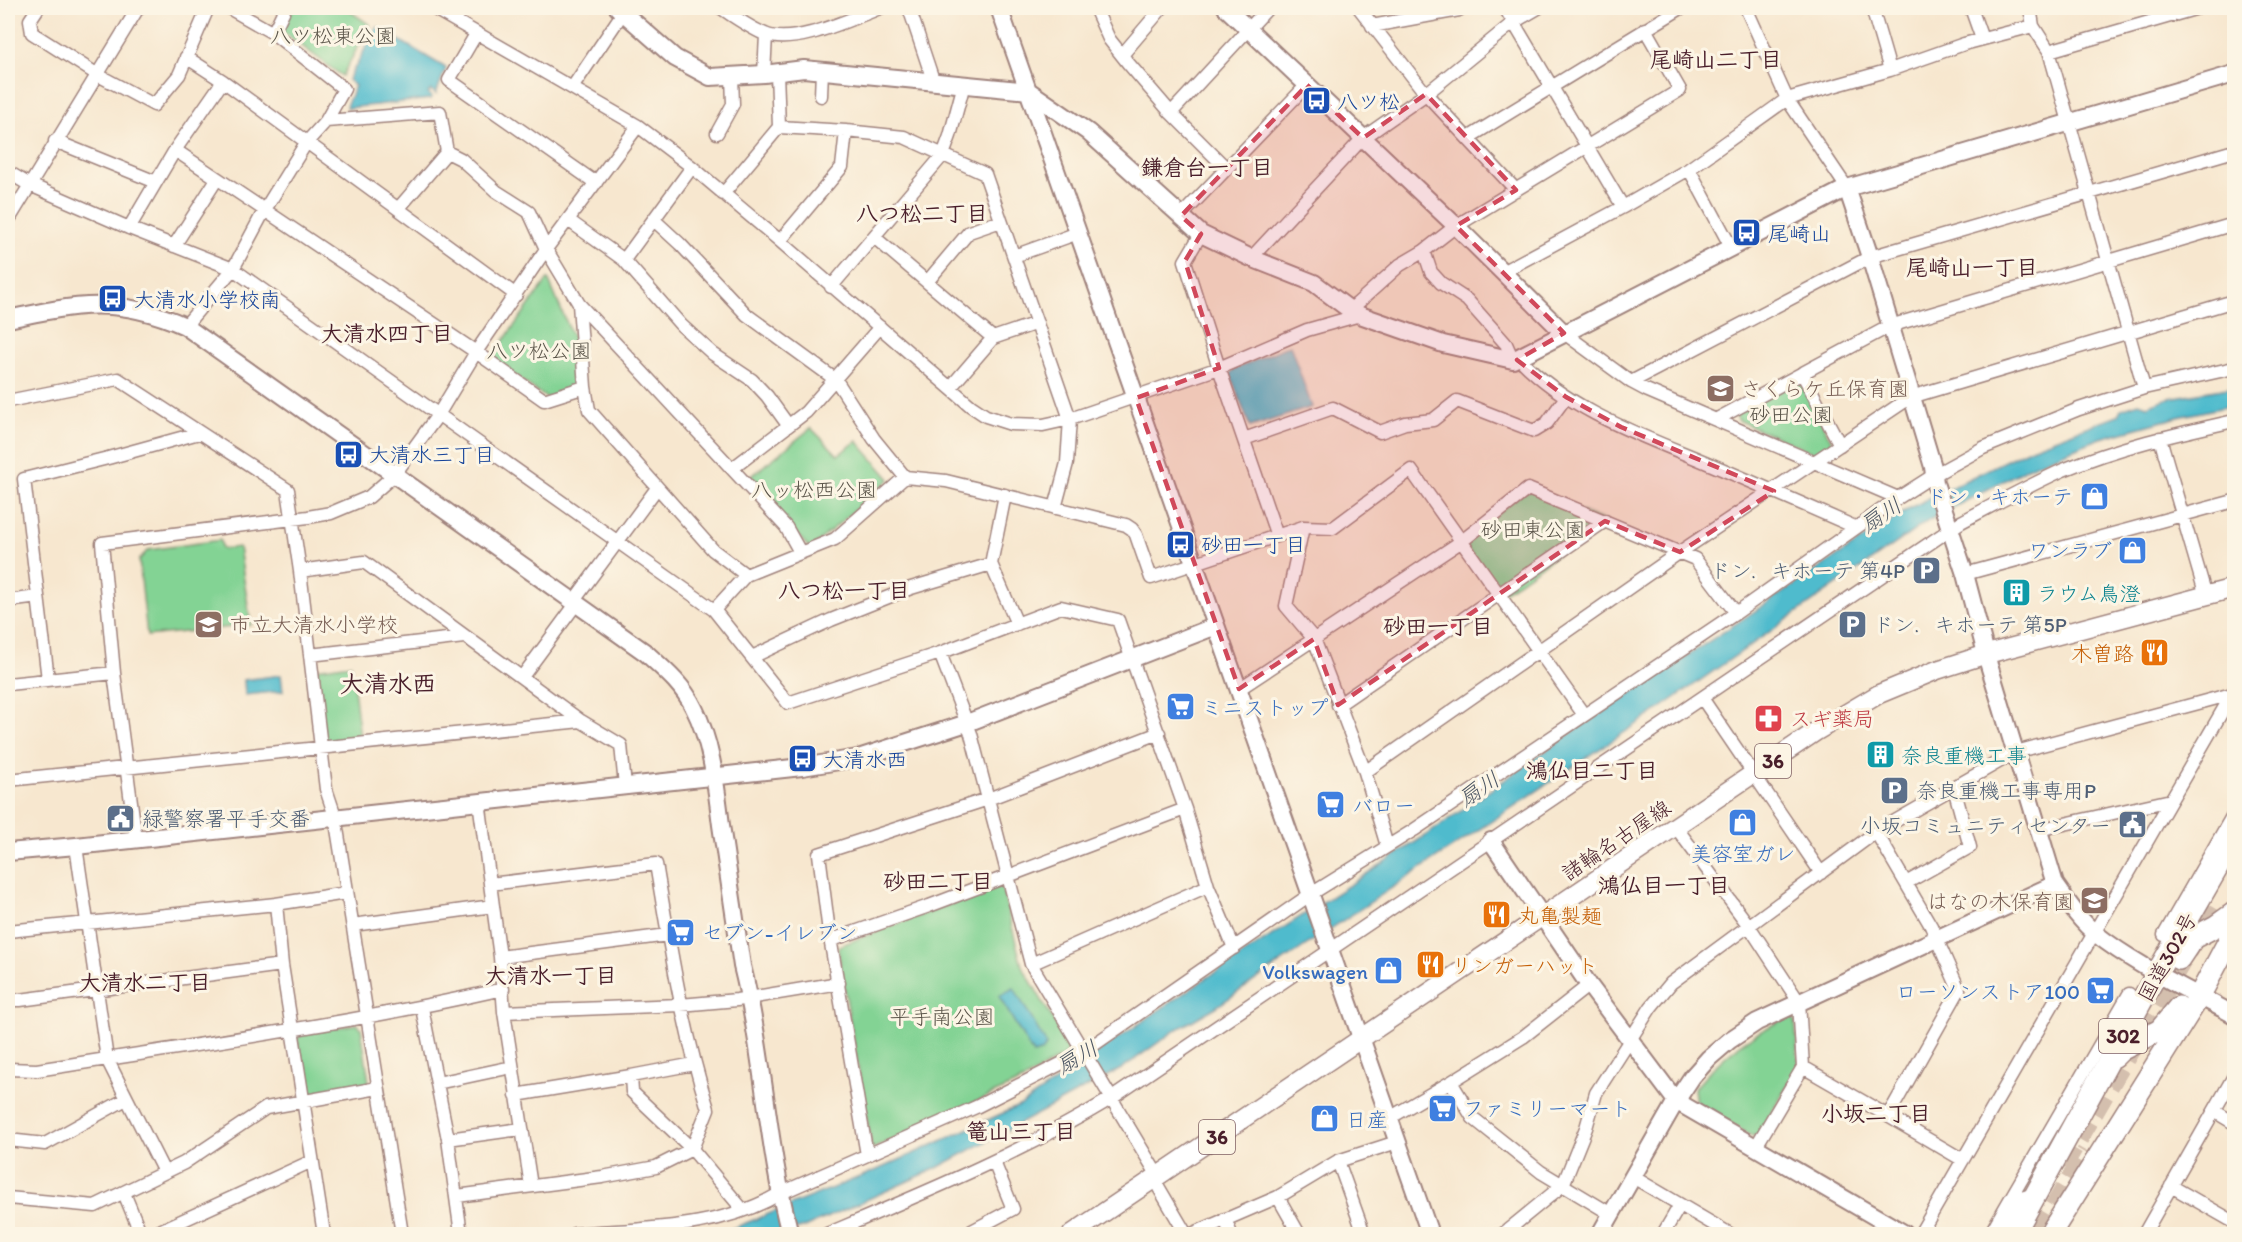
<svg xmlns="http://www.w3.org/2000/svg" width="2242" height="1242" font-family="Itim,'Klee One',sans-serif">
  <style>
    .green { fill: #83d394; stroke: #667960; stroke-width: 1.5 }
    .water { fill: #50bbcd; stroke: #4d6d7c; stroke-width: 1.5 }
    .lines { fill: none; stroke-linecap: round; stroke-linejoin: round }
    .highway-tunnel { stroke: #d4bfae; stroke-width: 21; stroke-dasharray: 21 10; stroke-linecap: butt }
    .street-casing { stroke: #a0837d; stroke-width: 15 }
    .secondary-casing { stroke: #a0837d; stroke-width: 20 }
    .primary-casing { stroke: #a0837d; stroke-width: 21 }
    .highway-casing { stroke: #a0837d; stroke-width: 24 }
    .street { stroke: #fff; stroke-width: 12 }
    .secondary { stroke: #fff; stroke-width: 16 }
    .primary { stroke: #fff; stroke-width: 18 }
    .highway { stroke: #fff; stroke-width: 21 }
    .marked { fill: #d1495b; fill-opacity: 0.2; stroke: #d1495b; stroke-width: 4.5; stroke-dasharray: 12 8; stroke-linejoin: round }
    .labels { text-anchor: middle; dominant-baseline: central; stroke-width: 6; stroke-linejoin: round; paint-order: stroke }
    .shield { fill: #fcf5e5; stroke: #7f5f63; stroke-width: 1.5 }
    .shield-label { font-size: 20px; font-weight: bold; fill: #4a1f2b }
    .park-label { font-size: 21px; fill: #5b554a; stroke: #fcf5e5 }
    .transit-label { font-size: 21px; fill: #164399; stroke: #fcf5e5; text-anchor: start }
    .education-label { font-size: 21px; fill: #785e54; stroke: #fcf5e5; text-anchor: start }
    .shop-label { font-size: 21px; fill: #366cbe; stroke: #fcf5e5; text-anchor: start }
    .service-label { font-size: 21px; fill: #4e5e75; stroke: #fcf5e5; text-anchor: start }
    .culture-label { font-size: 21px; fill: #0d838f; stroke: #fcf5e5; text-anchor: start }
    .food-label { font-size: 21px; fill: #c56008; stroke: #fcf5e5; text-anchor: start }
    .health-label { font-size: 21px; fill: #be3a42; stroke: #fcf5e5; text-anchor: start }
    .street-label { font-size: 21px; fill: #4a1f2b; stroke: #fcf5e5 }
    .neighbourhood-label { font-size: 22px; font-weight: bold; fill: #4a1f2b; stroke: #fcf5e5 }
    .water-label { font-size: 22px; font-style: italic; fill: #4c5664; stroke: #fcf5e5 }
    .quarter-label { font-size: 24px; font-weight: bold; fill: #4a1f2b; stroke: #fcf5e5 }
  </style>
  <rect width="100%" height="100%" fill="#fcf5e5"/>
  <filter id="ink" filterUnits="userSpaceOnUse"><feTurbulence type="fractalNoise" baseFrequency=".0167" numOctaves="2"/><feDisplacementMap in="SourceGraphic" scale="12" xChannelSelector="R" yChannelSelector="G"/><feConvolveMatrix kernelMatrix="1 2 1 2 8 2 1 2 1" color-interpolation-filters="sRGB"/></filter>
  <filter id="wash" filterUnits="userSpaceOnUse"><feTurbulence type="fractalNoise" baseFrequency=".008" numOctaves="4" result="noise"/><feDisplacementMap in="SourceGraphic" scale="24" xChannelSelector="R" yChannelSelector="G"/><feGaussianBlur stdDeviation="1.35" result="paint"/><feColorMatrix in="noise" values="0 0 0 0 0 0 0 0 0 0 0 0 0 0 0 0 0 1.4 0 .05"/><feComposite in="paint" operator="in"/></filter>
  <g filter="url(#wash)">
    <rect width="100%" height="100%" fill="#f7e7cf"/>
    <path class="green" d="M293,8H345L370,25L342,76L282,31Z
      M548,279L577,347L578,389L549,400L491,358Z
      M1799,379L1833,444L1816,454L1737,420L1736,412Z
      M811,428L838,455L857,441L890,479L810,549L748,479Z
      M1528,489L1605,521L1500,595L1462,541Z
      M220,540L222,549L239,547L251,625L147,636L139,560L148,550Z
      M351,664L360,737L325,742L316,669Z
      M998,886L1002,888L1022,966L1069,1047L1066,1054L1024,1080L872,1149L838,950L839,946Z
      M1790,1016L1795,1020L1799,1067L1758,1135L1752,1136L1696,1104L1694,1089C1726,1052 1745,1038 1790,1016Z
      M357,1024L361,1028L369,1082L367,1086L311,1096L307,1092L297,1039L301,1034Z"/>
    <path class="water" d="M377,27L446,68L436,94L431,90L428,93L432,97L430,99L348,108L346,106L355,86L348,80Z
      M1290,345L1312,407L1250,427L1230,374L1233,370Z
      M2234,387V405L2178,417L2101,438L2035,464L1928,521L1658,710L1305,946L1216,1007L1176,1030L1121,1069L935,1169L806,1227L775,1234H719L877,1170L1021,1105L1194,986L1431,832L1575,730L1912,507L2031,448L2118,415L2121,409L2139,403L2147,406L2169,398Z
      M281,675L283,691L245,695L244,680Z
      M1014,988L1044,1040L1046,1046L1043,1051L1033,1054L999,996Z"/>
  </g>
  <g filter="url(#ink)">
    <g class="lines">
      <path class="highway-tunnel" d="M2062,1166L2216,901
        M2039,1234L2087,1152"/>
      <defs>
        <path id="street" d="M38,8L30,20L32,33L98,75L154,105L179,75L208,8
          M433,8L638,126L692,167L780,241L971,406L986,416L1011,424L1043,425L1070,419L1219,368L1307,330L1360,315
          M721,8C735,17 750,28 765,34C794,47 852,18 880,8
          M909,8L933,80
          M1095,8L1109,39L1128,63L1171,113L1226,168
          M1359,8L1426,94L1516,190
          M1505,8L1623,207
          M1746,8L1787,99L1847,188
          M1872,8L1890,70
          M1971,8L1982,39
          M2030,8L2033,26L2049,51L2144,388
          M1372,26L1459,10L1457,8
          M273,33L285,8
          M476,34L449,80L596,183
          M2049,51L2198,8
          M1122,55L1162,8
          M186,57L223,81L516,295
          M764,74L766,35
          M572,88L626,8
          M821,96L822,70
          M1171,113L1268,8
          M326,121L440,112L447,152L398,209
          M779,127L846,131L904,137L985,174L1070,419L1067,463L1055,508
          M717,133L733,104L732,76
          M1468,138L1681,8
          M55,141L156,182
          M175,150L476,352L544,400L585,387
          M447,152L461,159L496,191L529,212L546,249L579,304L786,527L800,552
          M1689,169L1731,247
          M8,172L28,184L129,228L233,269L714,610L788,703L940,653L1061,607L1118,620L1185,809L1208,886L1234,948
          M723,194L779,127L777,72
          M1181,216L1307,85
          M568,220L624,260L681,325L713,354L752,380L767,396L788,425
          M654,220L680,244L747,315L836,380L874,439L905,477L946,481L1126,525L1132,529L1136,535L1151,578L1303,527L1333,528L1411,470L1584,715
          M8,221L138,8
          M129,228L175,150L223,81
          M1201,234L1185,261L1219,368L1277,536
          M874,237L993,338
          M780,241L842,167L846,131
          M174,246L217,179
          M1424,251L1431,272L1441,283L1467,300L1506,344L1513,360
          M1014,256L1078,233
          M1251,258L1363,138L1426,94L1514,22L1538,8
          M624,260L692,167
          M1502,272L1623,207L1689,169L1787,99L1890,70L1964,44L2033,26
          M927,282L969,232L1001,221
          M831,287L943,155L950,136L964,84
          M579,304L585,387L589,410L713,550L746,575
          M1350,310L1400,265L1424,251L1456,226L1680,90L1645,29
          M185,326L233,269L264,211L306,143L326,121L344,89L273,33L229,8
          M1564,333L1631,382L1646,390L1898,498L1934,475L1983,448L2079,409L2144,388L2234,368
          M1519,358C1568,410 1640,435 1705,462C1755,483 1805,505 1855,527
          M1802,373L1840,445
          M1631,382L1870,257L2234,151
          M950,388L993,338L1037,323
          M8,401L118,379L288,490L300,571L326,789L335,816L402,1234
          M1717,419L1890,326L2234,224
          M2160,438L2206,596
          M1244,439L1333,408L1380,432L1405,423L1433,420L1457,401L1534,431L1547,423L1566,397
          M733,468L806,412L880,327
          M1005,495L991,564L1017,624
          M1303,527L1286,606L1314,639L1365,772L1387,846
          M300,571L364,562L581,721L621,745L625,786
          M1965,574L2234,501
          M8,601L38,597
          M573,602L657,488
          M714,610L746,575L835,539L905,477
          M940,653L971,734L1031,964L1158,1176
          M310,655L464,637
          M752,657L831,620L911,588L991,564
          M522,677L576,604
          M48,679L24,479L108,458L199,433
          M8,684L114,673
          M1239,689L1462,541L1528,489L1695,559L1736,613
          M1702,698L1821,873
          M1338,705L1605,521
          M1365,772L1680,552L1911,397L2234,301
          M8,780L581,721
          M2038,830L2171,800
          M1876,832L1931,926L1959,990L1888,1116L1963,1160
          M1681,834L1749,926L1799,1002L1803,1067L1755,1148
          M136,840L114,673L102,543L308,517L331,513L369,497L394,475L438,415L476,352L546,249L638,126
          M76,846L107,1059L164,1172
          M1906,883L1970,847L1954,788
          M276,904L282,965L324,1234
          M493,906L500,957
          M353,925L493,906L479,801
          M8,931L276,904L346,893
          M2164,935L2234,813
          M832,940L929,906L1185,809
          M1031,964L1208,886
          M8,1000H20L282,965
          M422,1008L448,1139L461,1234
          M504,1012L680,1005L737,1000L839,983
          M1803,1067L1888,1116
          M8,1069L37,1070C193,1045 349,1024 503,989
          M631,1076L632,1092L692,1149L743,1210
          M1451,1082L1473,1118L1541,1172L1611,1214
          M437,1083L512,1067
          M516,1095L631,1076L694,1064
          M2214,1111L2234,1123
          M1388,1119L1451,1082L1523,1037L1589,985
          M448,1139L521,1129
          M8,1140L45,1144L126,1099
          M867,1155L829,932L819,854L988,799L1159,733
          M1338,1161L1397,1142
          M1633,1177L1730,1234
          M531,1186L504,1012L500,957L668,935
          M2171,1186L2234,1222
          M1159,1188L1186,1234
          M124,1193L141,1234
          M457,1196L602,1177L656,1167L692,1149L708,1109C683,1029 670,947 656,864L490,884
          M1278,1197L1338,1161L1364,1234
          M8,1198L95,1206L184,1163L266,1108L378,1088
          M1225,1219L1231,1234
          M153,1234L312,1161
          M574,1234C643,1228 718,1230 779,1194L976,1107L1082,1053L1311,894L1414,830L1736,613L1898,498
          M827,1234C924,1193 1021,1153 1112,1098L1961,522C1995,504 2028,486 2063,470C2118,447 2176,434 2234,421
          M966,1234L1013,1209L994,1162
          M1192,1234L1278,1197L1299,1234
          M1503,1234L1563,1185L1586,1128L1596,1093L1651,1007L1671,983L1876,832L2016,752L2232,694
          M1663,1234L1680,1205
          M1920,1234L2234,691
          M1990,1234L2129,994
          M1995,1234L2002,1231L2022,1198L2028,1196
          M2144,1234L2234,1076"/>
        <path id="secondary" d="M618,8L675,58L710,77L764,74L804,69L1029,91L1088,132L1201,234L1251,258L1314,283L1350,310L1360,315L1443,344L1513,360L1847,188L2234,74
          M999,8L1430,1234
          M1226,8L1456,226L1564,333
          M1847,188L1870,257L1933,467L1935,483L1965,574L1989,665L2055,884C2067,901 2079,920 2096,934C2138,967 2188,989 2234,1015
          M8,319C77,304 117,296 185,326L646,653C665,670 683,685 694,708C712,743 716,786 721,825C728,872 735,919 742,966C764,1054 767,1146 790,1234
          M1491,841L1589,985L1676,1101L1905,1234
          M8,852L76,846L802,767L858,758L967,723L1216,626
          M1600,1234L1676,1101L1692,1077L1709,1058L1730,1040L1757,1022L2055,884"/>
        <path id="primary" d="M1072,1234L1815,732L1879,694L1937,670L1987,654L2234,588"/>
        <path id="highway" d="M2179,959L2193,938L2216,926L2234,913
          M2115,1056L2121,1050L2160,1030L2179,1007
          M2014,1234L2157,973L2234,839
          M2050,1234L2200,995L2234,931"/>
      </defs>
      <use href="#street" class="street-casing"/>
      <use href="#secondary" class="secondary-casing"/>
      <use href="#primary" class="primary-casing"/>
      <use href="#highway" class="highway-casing"/>
      <use href="#street" class="street"/>
      <use href="#secondary" class="secondary"/>
      <use href="#primary" class="primary"/>
      <use href="#highway" class="highway"/>
    </g>
  </g>
  <path class="marked" d="M1307,85L1363,138L1426,94L1516,190L1456,226L1564,333L1517,360L1566,397L1621,427L1774,491L1680,552L1605,521L1338,705L1314,639L1239,689L1136,398L1219,368L1185,261L1201,234L1181,216Z"/>
  <defs>
    <symbol id="bus-square" viewBox="-11 -11 22 22"><rect x="-9" y="-9" width="18" height="18" rx="4" fill="#1a4fb4" stroke="#fcf5e5"/><path d="M-5-6H5V4H4V6H2V4H-2V6H-4V4H-5ZM-3.5-4V0h7V-4ZM-3.5 1.2v1.5H-2V1.2ZM2 1.2v1.5H3.5V1.2Z" fill="#fff"/></symbol>
    <symbol id="school-square" viewBox="-11 -11 22 22"><rect x="-9" y="-9" width="18" height="18" rx="4" fill="#8d6e63" stroke="#fcf5e5"/><path d="M0-5L7-2L0 1L-7-2ZM-4 1L0 2.5L4 1V4Q0 6-4 4Z" fill="#fff"/></symbol>
    <symbol id="shop-square" viewBox="-11 -11 22 22"><rect x="-9" y="-9" width="18" height="18" rx="4" fill="#3f7fe0" stroke="#fcf5e5"/><path d="M-5-2.5h2.3a2.7 3.5 0 0 1 5.4 0H5L5.5 6h-11ZM-1.5-2.5h3a1.5 2.3 0 0 0-3 0Z" fill="#fff"/></symbol>
    <symbol id="parking-square" viewBox="-11 -11 22 22"><rect x="-9" y="-9" width="18" height="18" rx="4" fill="#5c6f8a" stroke="#fcf5e5"/><path d="M-3.5-5.5H1a3.5 3.5 0 0 1 0 7H-1V5.5H-3.5ZM-1-3.4V-.6H.8a1.4 1.4 0 0 0 0-2.8Z" fill="#fff"/></symbol>
    <symbol id="building-square" viewBox="-11 -11 22 22"><rect x="-9" y="-9" width="18" height="18" rx="4" fill="#0f9aa8" stroke="#fcf5e5"/><path d="M-4-6H4V6H1V3H-1V6H-4ZM-2.5-4.3h1.7v1.8h-1.7ZM.8-4.3h1.7v1.8H.8ZM-2.5-1h1.7V.8h-1.7ZM.8-1h1.7V.8H.8Z" fill="#fff"/></symbol>
    <symbol id="restaurant-square" viewBox="-11 -11 22 22"><rect x="-9" y="-9" width="18" height="18" rx="4" fill="#e8710a" stroke="#fcf5e5"/><path d="M-5-6h1v4h1v-4h1v4h1v-4h1v5L-1.5 .5V6h-2V.5L-5-1ZM5-6V6H3V1.5H1.5Q1.5-4 5-6Z" fill="#fff"/></symbol>
    <symbol id="supermarket-square" viewBox="-11 -11 22 22"><rect x="-9" y="-9" width="18" height="18" rx="4" fill="#3f7fe0" stroke="#fcf5e5"/><path d="M-6-5.5h2.5l.6 2H6L4.5 2H-2.5L-4.4-4H-6ZM-1.5 3.2a1.3 1.3 0 1 0 .1 0ZM3 3.2a1.3 1.3 0 1 0 .1 0Z" fill="#fff"/></symbol>
    <symbol id="pharmacy-square" viewBox="-11 -11 22 22"><rect x="-9" y="-9" width="18" height="18" rx="4" fill="#e0444e" stroke="#fcf5e5"/><path d="M-2-6h4v4h4v4h-4v4h-4v-4h-4v-4h4Z" fill="#fff"/></symbol>
    <symbol id="civic-square" viewBox="-11 -11 22 22"><rect x="-9" y="-9" width="18" height="18" rx="4" fill="#5c6f8a" stroke="#fcf5e5"/><path d="M-.6-6.5H3V-4.5H.6V-3L4-1V1h2V6H-6V1h2V-1L-.6-3ZM-1.2 2.5V6h2.4V2.5Z" fill="#fff"/></symbol>
  </defs>
  <g fill-rule="evenodd">
    <use href="#bus-square" x="1300" y="84" width="33" height="33"/>
    <use href="#bus-square" x="1730" y="216" width="33" height="33"/>
    <use href="#bus-square" x="96" y="282" width="33" height="33"/>
    <use href="#school-square" x="1704" y="372" width="33" height="33"/>
    <use href="#bus-square" x="332" y="438" width="33" height="33"/>
    <use href="#shop-square" x="2078" y="480" width="33" height="33"/>
    <use href="#bus-square" x="1164" y="528" width="33" height="33"/>
    <use href="#shop-square" x="2116" y="534" width="33" height="33"/>
    <use href="#parking-square" x="1910" y="554" width="33" height="33"/>
    <use href="#building-square" x="2000" y="576" width="33" height="33"/>
    <use href="#school-square" x="192" y="608" width="33" height="33"/>
    <use href="#parking-square" x="1836" y="608" width="33" height="33"/>
    <use href="#restaurant-square" x="2138" y="636" width="33" height="33"/>
    <use href="#supermarket-square" x="1164" y="690" width="33" height="33"/>
    <use href="#pharmacy-square" x="1752" y="702" width="33" height="33"/>
    <use href="#building-square" x="1864" y="738" width="33" height="33"/>
    <use href="#bus-square" x="786" y="742" width="33" height="33"/>
    <use href="#parking-square" x="1878" y="774" width="33" height="33"/>
    <use href="#supermarket-square" x="1314" y="788" width="33" height="33"/>
    <use href="#civic-square" x="104" y="802" width="33" height="33"/>
    <use href="#shop-square" x="1726" y="806" width="33" height="33"/>
    <use href="#civic-square" x="2116" y="808" width="33" height="33"/>
    <use href="#school-square" x="2078" y="884" width="33" height="33"/>
    <use href="#restaurant-square" x="1480" y="898" width="33" height="33"/>
    <use href="#supermarket-square" x="664" y="916" width="33" height="33"/>
    <use href="#restaurant-square" x="1414" y="948" width="33" height="33"/>
    <use href="#shop-square" x="1372" y="954" width="33" height="33"/>
    <use href="#supermarket-square" x="2084" y="974" width="33" height="33"/>
    <use href="#supermarket-square" x="1426" y="1092" width="33" height="33"/>
    <use href="#shop-square" x="1308" y="1102" width="33" height="33"/>
  </g>
  <g class="labels">
    <g class="shield">
      <rect x="1755" y="744" width="36" height="34" rx="4.5"/>
      <rect x="2099" y="1019" width="48" height="34" rx="4.5"/>
      <rect x="1199" y="1120" width="36" height="34" rx="4.5"/>
    </g>
    <g class="shield-label">
      <text x="1773" y="761">36</text>
      <text x="2123" y="1036">302</text>
      <text x="1217" y="1137">36</text>
    </g>
    <g class="park-label">
      <text x="333" y="35">八ツ松東公園</text>
      <text x="539" y="350">八ツ松公園</text>
      <text x="1791" y="414">砂田公園</text>
      <text x="814" y="489">八ッ松西公園</text>
      <text x="1533" y="529">砂田東公園</text>
      <text x="942" y="1016">平手南公園</text>
    </g>
    <g class="transit-label">
      <text x="1337" y="101">八ツ松</text>
      <text x="1768" y="233">尾崎山</text>
      <text x="134" y="299">大清水小学校南</text>
      <text x="369" y="454">大清水三丁目</text>
      <text x="1201" y="544">砂田一丁目</text>
      <text x="823" y="759">大清水西</text>
    </g>
    <g class="education-label">
      <text x="1741" y="388">さくらケ丘保育園</text>
      <text x="230" y="624">市立大清水小学校</text>
      <text x="2074" y="901" text-anchor="end">はなの木保育園</text>
    </g>
    <g class="shop-label">
      <text x="2073" y="496" text-anchor="end">ドン・キホーテ</text>
      <text x="2112" y="550" text-anchor="end">ワンラブ</text>
      <text x="1201" y="707">ミニストップ</text>
      <text x="1352" y="805">バロー</text>
      <text x="1743" y="853" text-anchor="middle">美容室ガレ</text>
      <text x="702" y="932">セブン-イレブン</text>
      <text x="1368" y="971" text-anchor="end">Volkswagen</text>
      <text x="2080" y="991" text-anchor="end">ローソンストア100</text>
      <text x="1463" y="1108">ファミリーマート</text>
      <text x="1346" y="1119">日産</text>
    </g>
    <g class="service-label">
      <text x="1905" y="570" text-anchor="end">ドン．キホーテ 第4P</text>
      <text x="1873" y="624">ドン．キホーテ 第5P</text>
      <text x="1916" y="790">奈良重機工事専用P</text>
      <text x="142" y="818">緑警察署平手交番</text>
      <text x="2111" y="825" text-anchor="end">小坂コミュニティセンター</text>
    </g>
    <g class="culture-label">
      <text x="2037" y="593">ラウム鳥澄</text>
      <text x="1901" y="755">奈良重機工事</text>
    </g>
    <g class="food-label">
      <text x="2134" y="653" text-anchor="end">木曽路</text>
      <text x="1518" y="915">丸亀製麺</text>
      <text x="1451" y="965">リンガーハット</text>
    </g>
    <g class="health-label">
      <text x="1790" y="718">スギ薬局</text>
    </g>
    <g class="street-label">
      <text transform="translate(1616 840) rotate(-34)">諸輪名古屋線</text>
      <text transform="translate(2167 957) rotate(-61)">国道302号</text>
    </g>
    <g class="neighbourhood-label">
      <text x="1716" y="59">尾崎山二丁目</text>
      <text x="1207" y="167">鎌倉台一丁目</text>
      <text x="922" y="213">八つ松二丁目</text>
      <text x="1972" y="267">尾崎山一丁目</text>
      <text x="387" y="333">大清水四丁目</text>
      <text x="844" y="590">八つ松一丁目</text>
      <text x="1438" y="626">砂田一丁目</text>
      <text x="1592" y="770">鴻仏目二丁目</text>
      <text x="938" y="881">砂田二丁目</text>
      <text x="1664" y="885">鴻仏目一丁目</text>
      <text x="551" y="975">大清水一丁目</text>
      <text x="145" y="982">大清水二丁目</text>
      <text x="1876" y="1113">小坂二丁目</text>
      <text x="1021" y="1131">篭山三丁目</text>
    </g>
    <g class="water-label">
      <text transform="translate(1881 515) rotate(-34)">扇川</text>
      <text transform="translate(1479 789) rotate(-34)">扇川</text>
      <text transform="translate(1077 1057) rotate(-30)">扇川</text>
    </g>
    <g class="quarter-label">
      <text x="388" y="683">大清水西</text>
    </g>
  </g>
  <rect width="2242" height="1242" fill="none" stroke="#fcf5e5" stroke-width="30"/>
</svg>
